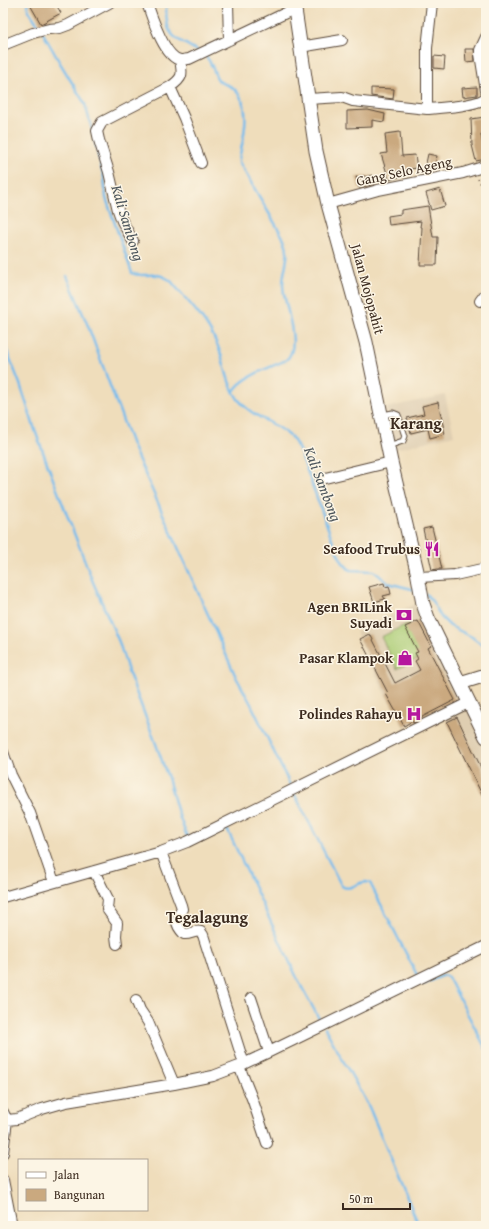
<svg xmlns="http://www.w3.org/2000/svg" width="489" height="1229" font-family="'Gentium Book Plus',serif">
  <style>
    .built { fill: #dfceb1 }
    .green { fill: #accd76; stroke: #747c4a }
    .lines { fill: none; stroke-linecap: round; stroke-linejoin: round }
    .stream { stroke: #76bced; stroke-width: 2.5 }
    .building { fill: #caa97f }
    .service-casing { stroke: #564536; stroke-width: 7 }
    .minor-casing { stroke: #564536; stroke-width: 12 }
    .tertiary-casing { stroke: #564536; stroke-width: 15 }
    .path { stroke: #564536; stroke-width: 1.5; stroke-dasharray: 1 3; stroke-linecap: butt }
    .service { stroke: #fff; stroke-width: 5 }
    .minor { stroke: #fff; stroke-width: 10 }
    .tertiary { stroke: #fff; stroke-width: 13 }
    .labels { text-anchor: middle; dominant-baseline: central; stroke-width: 3; stroke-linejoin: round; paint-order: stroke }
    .street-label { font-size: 14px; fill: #3b2a1e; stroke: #fcf5e5 }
    .poi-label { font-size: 14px; font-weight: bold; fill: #3b2a1e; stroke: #fcf5e5; text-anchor: end }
    .water-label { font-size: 15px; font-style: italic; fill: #4d565c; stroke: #fcf5e5 }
    .quarter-label { font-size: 16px; font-weight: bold; fill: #3b2a1e; stroke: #fcf5e5 }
  </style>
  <rect width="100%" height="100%" fill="#fcf5e5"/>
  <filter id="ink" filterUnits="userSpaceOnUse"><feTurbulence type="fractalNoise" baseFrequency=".025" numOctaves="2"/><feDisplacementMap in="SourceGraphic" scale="8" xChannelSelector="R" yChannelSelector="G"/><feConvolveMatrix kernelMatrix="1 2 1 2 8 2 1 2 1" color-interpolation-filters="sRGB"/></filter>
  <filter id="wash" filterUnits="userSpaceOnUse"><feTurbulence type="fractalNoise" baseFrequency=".012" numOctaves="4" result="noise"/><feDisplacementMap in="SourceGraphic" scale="16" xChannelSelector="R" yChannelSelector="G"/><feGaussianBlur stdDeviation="0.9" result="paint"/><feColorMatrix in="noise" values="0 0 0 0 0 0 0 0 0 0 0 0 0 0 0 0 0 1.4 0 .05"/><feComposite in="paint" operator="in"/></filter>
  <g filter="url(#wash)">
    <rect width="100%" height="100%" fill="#efddbb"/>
    <path class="built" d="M445,395L454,435L396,449L386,408Z
      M415,604L463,699L404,728L384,692L356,632Z
      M467,708L486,750V792L482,794L445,719Z"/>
    <path class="green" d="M409,623L425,655L397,669L381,637Z"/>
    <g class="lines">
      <path class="stream" d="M27,3L29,11L41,29
        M166,3C166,37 170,35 198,51
        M43,33L60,63L85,104L93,133
        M204,54C214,64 213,74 219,81C223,85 229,84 233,88C253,105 244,136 239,159V162L284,239C292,257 283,266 283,285C283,303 303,347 286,360C270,368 243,376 234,391
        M94,138L104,178L106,198L132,273C143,279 156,269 171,281C186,300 206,319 216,342C225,360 226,383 238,399C252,418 276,422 292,438C296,443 298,449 301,454L336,550L343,563L350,570L374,571L388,583L416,590
        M67,276L88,326L132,445L236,677L251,704L291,787
        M3,341L20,384L36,433L53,479L93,582L119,642L128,671L156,744L168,778L178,813L188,839
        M426,594L432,601L441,617L450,626L472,637L486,648
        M293,791L341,885C349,894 360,878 370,883L418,977
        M203,839L225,829L228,831L299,982L322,1024
        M420,981L424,984L444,975L448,977L486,1049
        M325,1028L369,1107L419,1226"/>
    </g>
    <g id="blocks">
      <path class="building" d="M29,3H55L61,13L41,24Z
        M465,49H474L475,61L466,62Z
        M434,56L445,57L444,69L434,68Z
        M477,87V95L463,97L462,88Z
        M371,88L394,89L393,99L371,96Z
        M368,110L385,114L384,122L372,120V127L347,128V111Z
        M485,117L486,133L481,134L484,152H486V159L476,161L472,145L471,119Z
        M400,132L402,156L415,155L417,168L397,171L399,177L389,180L381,154L387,153L385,134Z
        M428,154L437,156L434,169L425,168Z
        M372,175L375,184L359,188L356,177L365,176V177Z
        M440,189L445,206L431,210L426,193Z
        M428,206L433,237H438L437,265H420L422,227H420L421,221L389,225L388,216L401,214V210Z
        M438,402L445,434L430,438L428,429L411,433L407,418L424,414L422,406Z
        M432,527L442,569H438L432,570L423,529Z
        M384,583L385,587L389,586L391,594L383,596L385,599L374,602L369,587Z
        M418,621L431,646L428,648L455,700L422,717V718L416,721L413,723L412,721L404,726L386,694L388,693L360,639L370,634L395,683L420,670L415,661L418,659L415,653L418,652L405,627Z
        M457,717L486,778V803L447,722Z"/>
    </g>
  </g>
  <g filter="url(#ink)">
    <use href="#blocks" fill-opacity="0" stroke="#564536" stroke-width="1"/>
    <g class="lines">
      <defs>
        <path id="service" d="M382,415L393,413L398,415L405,436L403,441L388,446"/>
        <path id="minor" d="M147,3C152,17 164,57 180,60C183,60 187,59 189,59L294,9
          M228,3L229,40
          M486,37L480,50V54L486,91
          M3,45L33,33L49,29L60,28L68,25L109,3
          M300,47L342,40
          M170,87L184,118L201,163
          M308,99L342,97L353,101L427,109V48L432,3
          M427,109C439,108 479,106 486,97
          M328,204L378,190L463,173L486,166
          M133,241L122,221L118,210L109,172L99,140L97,131L102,122L170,87C183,78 183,75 180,60
          M480,301L486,293
          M321,479L391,462
          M419,577L455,575L486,568
          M3,752L11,775L30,813L54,882
          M161,852L181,905L182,909C176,920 174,923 184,934C190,935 195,930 201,932L203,935L244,1064
          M94,871L108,899L107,909L117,923L116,936L117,944
          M3,897L161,852L187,842L470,702
          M251,998L269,1052
          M136,1000L140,1010L148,1022L174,1084
          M239,1066L253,1101L267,1143
          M3,1112L7,1120L17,1119L42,1109L66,1102L174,1084L213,1076L239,1066L269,1052L486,946
          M3,1153L7,1120
          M3,1180L12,1226"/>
        <path id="tertiary" d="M294,3L316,151L328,204L366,342L391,462L417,571L423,604L428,618L486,737
          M460,683L486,675"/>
      </defs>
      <use href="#service" class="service-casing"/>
      <use href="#minor" class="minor-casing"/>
      <use href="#tertiary" class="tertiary-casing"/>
      <path class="path" d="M478,179L486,193"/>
      <use href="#service" class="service"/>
      <use href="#minor" class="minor"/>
      <use href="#tertiary" class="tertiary"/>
    </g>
  </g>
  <defs>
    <symbol id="restaurant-bare" viewBox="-9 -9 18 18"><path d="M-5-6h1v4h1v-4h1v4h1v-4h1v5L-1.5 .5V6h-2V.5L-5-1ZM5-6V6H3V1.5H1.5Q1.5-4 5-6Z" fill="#b5179e" stroke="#fcf5e5" stroke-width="2.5" paint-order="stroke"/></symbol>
    <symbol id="bank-bare" viewBox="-9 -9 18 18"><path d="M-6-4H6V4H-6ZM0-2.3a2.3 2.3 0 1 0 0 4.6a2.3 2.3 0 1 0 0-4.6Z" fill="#b5179e" stroke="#fcf5e5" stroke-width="2.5" paint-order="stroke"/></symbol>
    <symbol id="shop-bare" viewBox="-9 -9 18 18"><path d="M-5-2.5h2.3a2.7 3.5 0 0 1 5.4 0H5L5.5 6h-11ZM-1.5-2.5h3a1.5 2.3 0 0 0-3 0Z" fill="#b5179e" stroke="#fcf5e5" stroke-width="2.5" paint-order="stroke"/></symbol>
    <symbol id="hospital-bare" viewBox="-9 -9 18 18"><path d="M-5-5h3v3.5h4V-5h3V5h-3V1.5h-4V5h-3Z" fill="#b5179e" stroke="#fcf5e5" stroke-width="2.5" paint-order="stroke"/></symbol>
  </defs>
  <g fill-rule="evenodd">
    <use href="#restaurant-bare" x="421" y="538" width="22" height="22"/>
    <use href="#bank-bare" x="393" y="604" width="22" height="22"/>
    <use href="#shop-bare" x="394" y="647" width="22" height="22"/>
    <use href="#hospital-bare" x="403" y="703" width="22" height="22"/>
  </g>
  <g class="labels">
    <g class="street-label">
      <text transform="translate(404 171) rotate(-12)">Gang Selo Ageng</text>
      <text transform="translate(368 289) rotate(75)">Jalan Mojopahit</text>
    </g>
    <g class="poi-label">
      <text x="420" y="549">Seafood Trubus</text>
      <text x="392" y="607">Agen BRILink<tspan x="392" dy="16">Suyadi</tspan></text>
      <text x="393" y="658">Pasar Klampok</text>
      <text x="402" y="714">Polindes Rahayu</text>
    </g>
    <g class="water-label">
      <text transform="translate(128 223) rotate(73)">Kali Sambong</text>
      <text transform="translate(323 484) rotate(69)">Kali Sambong</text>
    </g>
    <g class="quarter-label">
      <text x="416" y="423">Karang</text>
      <text x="207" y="917">Tegalagung</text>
    </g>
  </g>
  <rect width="489" height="1229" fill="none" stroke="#fcf5e5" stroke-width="16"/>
  <rect x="18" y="1159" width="130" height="52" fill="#fcf5e5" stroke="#afa495"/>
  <rect x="26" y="1172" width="20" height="6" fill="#ffffff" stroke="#afa495"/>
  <text x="54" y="1179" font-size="12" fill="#3b2a1e">Jalan</text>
  <rect x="26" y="1189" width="20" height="12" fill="#caa97f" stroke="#afa495"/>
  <text x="54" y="1199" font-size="12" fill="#3b2a1e">Bangunan</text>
  <path d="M343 1203v6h67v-6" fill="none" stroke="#3b2a1e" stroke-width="2"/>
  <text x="349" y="1203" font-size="12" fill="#3b2a1e" stroke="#fcf5e5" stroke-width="3" paint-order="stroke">50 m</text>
</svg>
